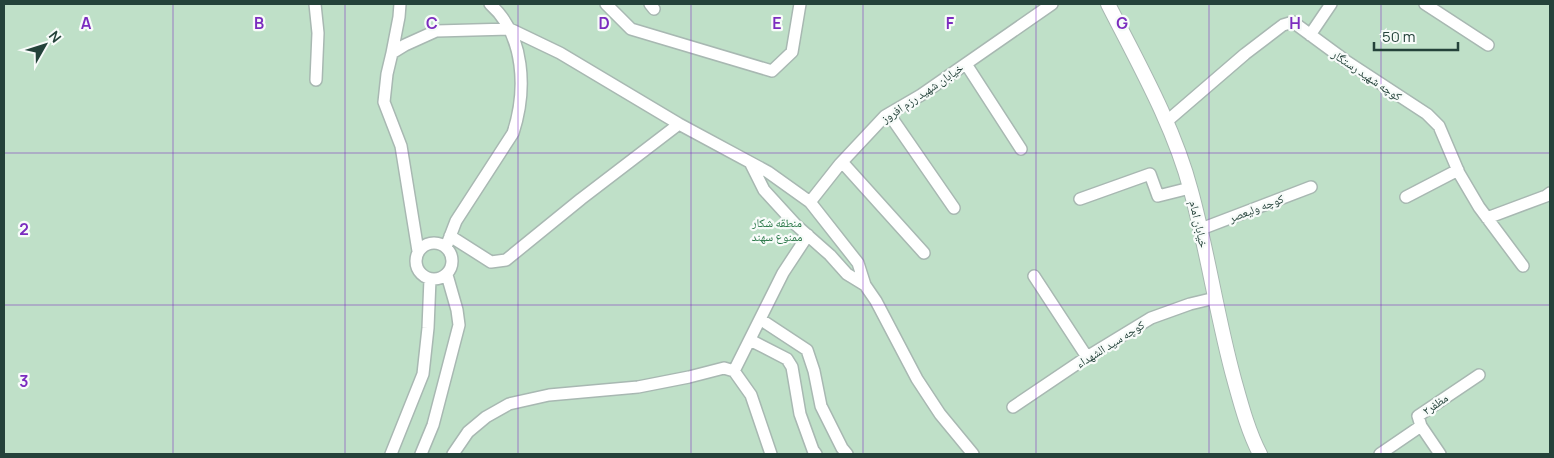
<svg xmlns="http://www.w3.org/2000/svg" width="1554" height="458" font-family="Manrope,'Noto Naskh Arabic',sans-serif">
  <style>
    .green { fill: #bfe0c8 }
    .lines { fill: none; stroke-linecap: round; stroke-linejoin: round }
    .minor-casing { stroke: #a8b8b2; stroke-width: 14 }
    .tertiary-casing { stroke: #a8b8b2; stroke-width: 16 }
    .minor { stroke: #fff; stroke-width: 11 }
    .tertiary { stroke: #fff; stroke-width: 14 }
    .grid { fill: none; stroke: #7b2cbf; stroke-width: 1; stroke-opacity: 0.55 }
    .labels { text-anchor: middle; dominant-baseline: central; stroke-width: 4.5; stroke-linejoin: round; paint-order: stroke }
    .street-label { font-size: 12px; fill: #24423a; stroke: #f7fbf9 }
    .park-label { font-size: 12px; fill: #2d7a4b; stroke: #f7fbf9 }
    .grid-label { font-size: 16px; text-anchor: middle; font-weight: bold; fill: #7b2cbf; stroke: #f7fbf9; stroke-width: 4.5; stroke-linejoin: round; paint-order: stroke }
  </style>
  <rect width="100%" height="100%" fill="#e6efeb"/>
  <path class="green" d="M4,4H1550V454H4Z"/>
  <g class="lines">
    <defs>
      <path id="minor" d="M315,4L318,33L316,80
        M606,4L631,29L772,71L792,52L800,4
        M650,4L654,9
        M1425,4L1488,45
        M1310,35L1331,4
        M392,53L399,17L400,4
        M966,64L1021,149
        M889,114L954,208
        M1166,122L1245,54L1283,25L1293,22L1346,61L1427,114L1439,126L1459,173L1479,207L1523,266
        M842,162L924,253
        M751,164L764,190L796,225L830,255L847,274L865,285
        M1406,197L1458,170
        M1080,199L1150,174L1158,196L1190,188
        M810,202L840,164L885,116L921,95L1052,4
        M1487,218L1546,196L1550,193
        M1201,229L1311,187
        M450,236L491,262L506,260L581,199L679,124
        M416 261a18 18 0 1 1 36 0a18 18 0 1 1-36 0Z
        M446,247L456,221L513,133C527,90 525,35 490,4
        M418,251L401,146L384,102L387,74L392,53L405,45L436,31L510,29L560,53L679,124L768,172L810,202L858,263L865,285L876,301L917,379L940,414L973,454
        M1034,276L1087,357
        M760,319L807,350L814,371L821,406L842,448L847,454
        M750,340L787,359L792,367L800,414L813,450L816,454
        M734,371L783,273L808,235
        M1013,407L1087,357L1151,318L1190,304L1215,298
        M1421,426L1440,454
        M391,454L423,374L428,328L430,279
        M421,454L433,425L459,325L457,310L447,275
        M453,454L468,432L486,417L509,404L549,395L638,387L689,377L724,368L734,371L751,395L771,454
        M1380,454L1421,426L1418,416L1479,375"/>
      <path id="tertiary" d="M1108,4C1138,63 1174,126 1191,191C1208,253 1217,317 1234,379C1241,404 1248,431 1260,454"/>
    </defs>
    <use href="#minor" class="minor-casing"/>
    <use href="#tertiary" class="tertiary-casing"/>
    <use href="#minor" class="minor"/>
    <use href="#tertiary" class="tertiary"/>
  </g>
  <path class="grid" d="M173,4V454M345,4V454M518,4V454M691,4V454M863,4V454M1036,4V454M1209,4V454M1381,4V454M4,153H1550M4,305H1550"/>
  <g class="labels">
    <g class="street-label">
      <text transform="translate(1367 75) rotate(34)">کوچه شهید رستگار</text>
      <text transform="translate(922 93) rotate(-34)">خیابان شهید رزم افروز</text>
      <text transform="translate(1256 208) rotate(-21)">کوچه ولیعصر</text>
      <text transform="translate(1199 224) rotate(77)">خیابان امام</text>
      <text transform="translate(1110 344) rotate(-32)">کوچه سید الشهداء</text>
      <text transform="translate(1435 404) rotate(-34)">مظفر۲</text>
    </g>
    <g class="park-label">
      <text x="777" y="222">منطقه شکار<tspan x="777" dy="14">ممنوع سهند</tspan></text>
    </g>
  </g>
  <g class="grid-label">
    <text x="86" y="29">A</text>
    <text x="259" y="29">B</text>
    <text x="432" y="29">C</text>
    <text x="604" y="29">D</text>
    <text x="777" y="29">E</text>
    <text x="950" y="29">F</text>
    <text x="1122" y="29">G</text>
    <text x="1295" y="29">H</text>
    <text x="24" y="235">2</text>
    <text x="24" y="387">3</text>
  </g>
  <rect width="1554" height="458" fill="none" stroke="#24423a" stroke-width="10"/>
  <g transform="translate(45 45) rotate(51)" stroke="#f7fbf9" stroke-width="4" paint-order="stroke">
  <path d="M0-4L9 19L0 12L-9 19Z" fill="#24423a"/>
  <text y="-8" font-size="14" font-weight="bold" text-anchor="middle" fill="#24423a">N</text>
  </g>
  <path d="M1374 42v8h84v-8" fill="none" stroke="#24423a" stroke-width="2.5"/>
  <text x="1382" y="42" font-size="15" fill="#24423a" stroke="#f7fbf9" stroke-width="4" paint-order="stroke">50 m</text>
</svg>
